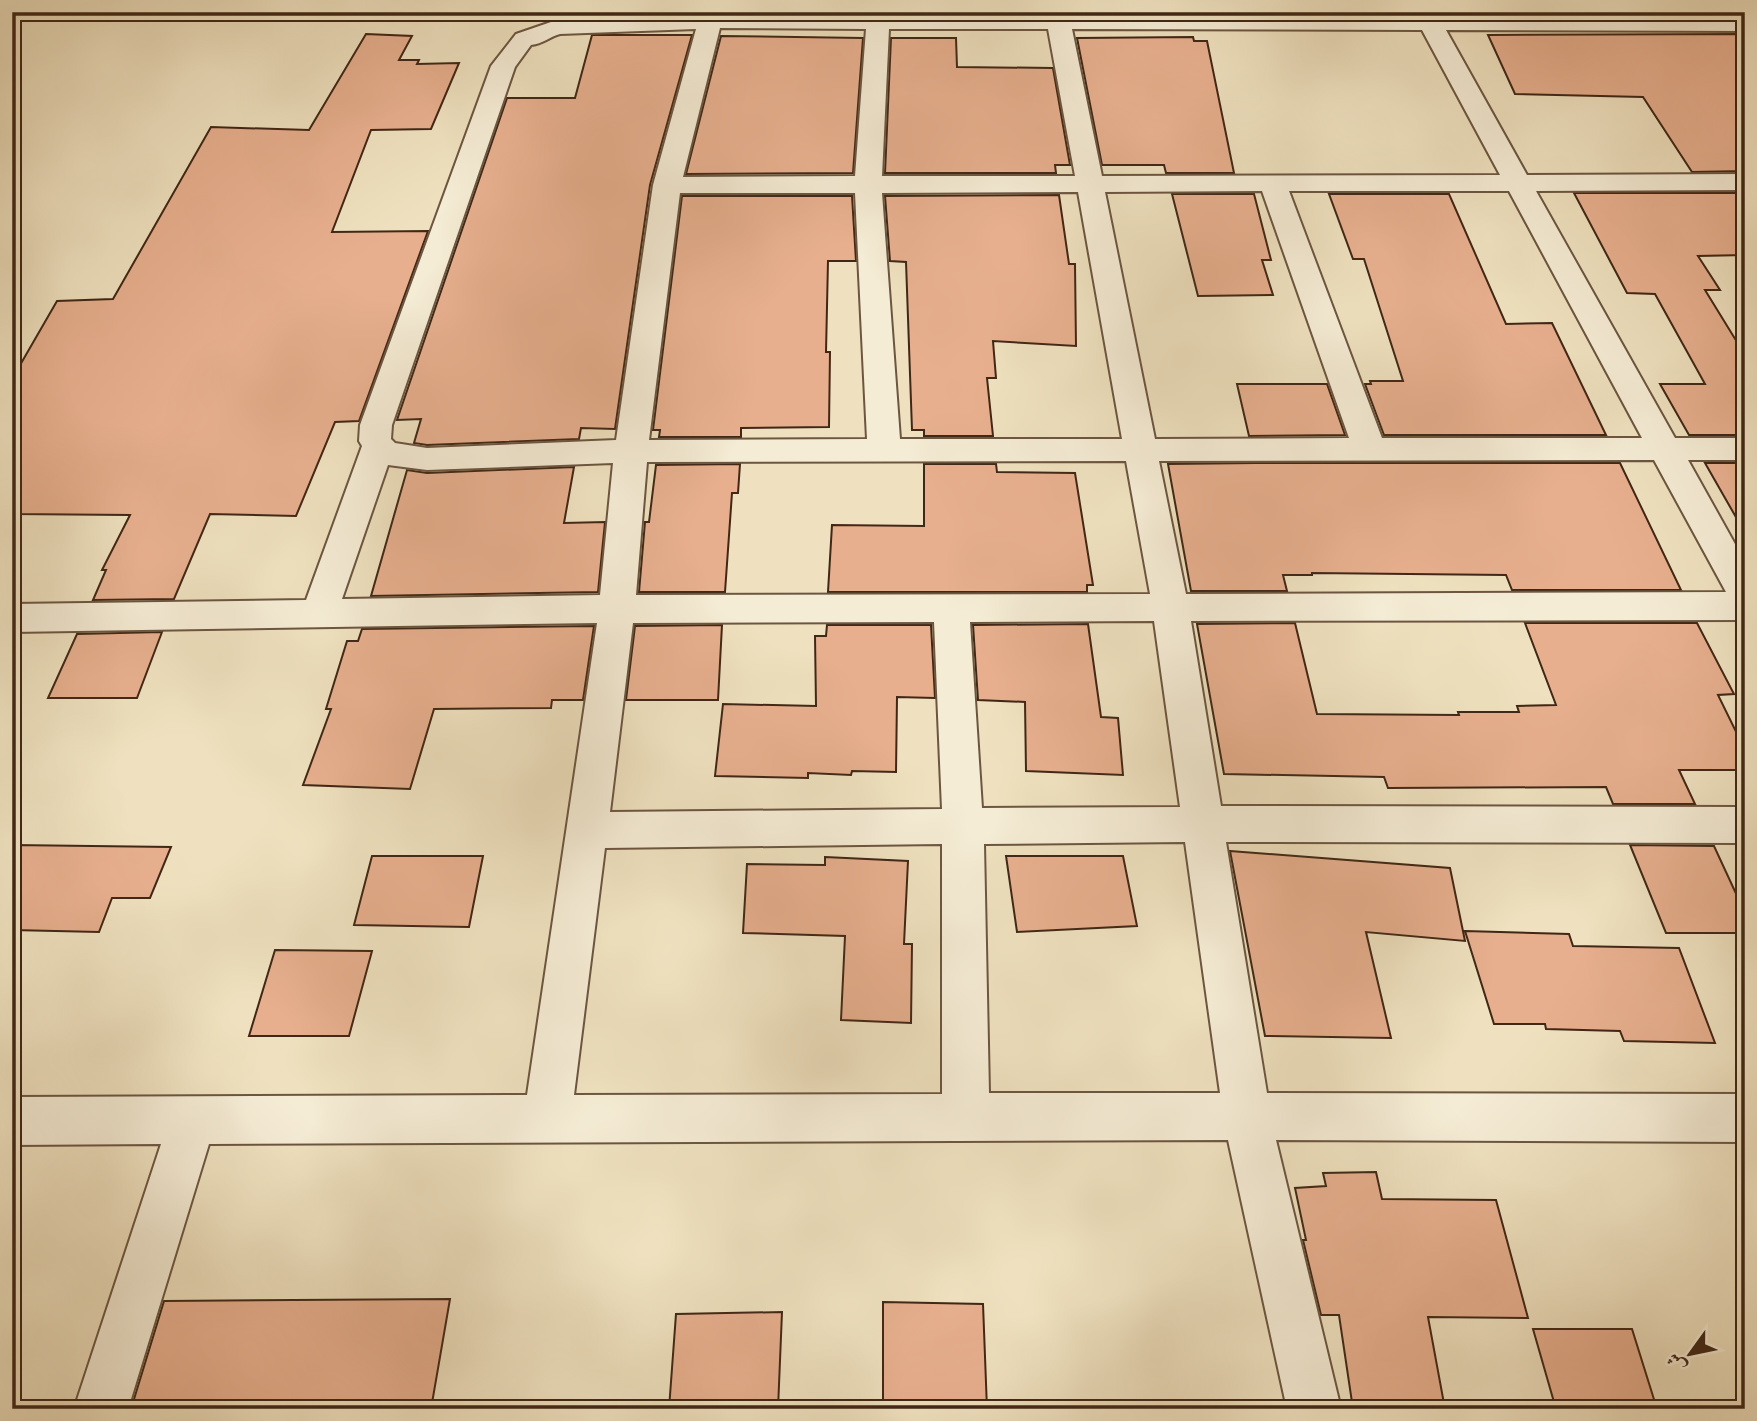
<svg xmlns="http://www.w3.org/2000/svg" width="1757" height="1421" font-family="Vollkorn,Amiri,serif">
  <style>
    .building { fill: #e7af8e; stroke: #402716; stroke-width: 2 }
    .lines { fill: none; stroke-linecap: round; stroke-linejoin: round }
    .minor-casing { stroke: #6c5640; stroke-width: 4 }
    .minor { fill: #f5ecd5; fill-rule: evenodd }
  </style>
  <rect width="100%" height="100%" fill="#efe1bf"/>
  <filter id="stains"><feTurbulence type="fractalNoise" baseFrequency=".00286" numOctaves="4"/><feColorMatrix values="0 0 0 0 .2 0 0 0 0 .09 0 0 0 0 .02 0 0 0 .5 -.17"/></filter>
  <radialGradient id="worn" r=".72"><stop offset=".6" stop-color="#630" stop-opacity="0"/><stop offset="1" stop-color="#630" stop-opacity=".3"/></radialGradient>
  <path class="building" d="M366,34L412,36L399,60H419L417,64L459,63L431,129L371,130L332,232L428,231L359,421L335,422L296,516L210,514L174,599L93,600L106,570H102L130,515L12,514V379L57,301L113,299L211,127L309,130Z
    M1745,34V171L1692,172L1643,97L1515,94L1488,35Z
    M592,35H692L650,185L615,429L581,428L579,439L427,445L414,443L421,419L397,420L507,98H575Z
    M721,36L863,38L853,173L686,174Z
    M1193,37L1194,41H1207L1234,173H1166L1164,165H1102L1077,38Z
    M891,38H956L957,67L1053,68L1070,165H1055L1056,173H885Z
    M1574,193H1745V255L1698,256L1720,290H1705L1745,355V435H1689L1660,384H1705L1655,294L1627,293Z
    M1172,194H1254L1271,260H1262L1273,295L1198,296Z
    M1329,194H1449L1506,324L1552,323L1606,435H1384L1365,384H1371L1370,381H1403L1364,259H1353Z
    M1059,195L1069,264H1075L1076,346L993,341L996,378H987L993,436H924V430H912L906,262L890,261L885,196Z
    M682,196H852L856,261H828L826,352H830L829,427L741,428V437H659L660,430H653Z
    M1237,384H1327L1345,435L1249,436Z
    M1256,463H1620L1681,590H1512L1506,575L1312,573V575H1283L1287,591H1191L1168,464Z
    M1705,463H1745V533Z
    M740,464L738,493H732L725,592H639L645,522H649L656,465Z
    M924,464H996L997,472L1075,473L1093,585H1087V592H828L832,525L924,526Z
    M574,467L564,523L605,522L598,592L371,596L407,470L427,473Z
    M1295,623L1317,714L1459,715L1458,712H1519L1517,706L1556,705L1525,623H1697L1734,694L1718,695L1745,750V770H1679L1695,804H1613L1606,787L1388,788L1384,777L1224,774L1197,624Z
    M1088,624L1101,717L1118,718L1123,775L1026,771L1025,702L978,700L973,625Z
    M722,625L718,700H626L635,626Z
    M827,625H931L935,698L897,697L896,772L852,771L851,775L808,773V778L715,776L723,704L816,706L815,636H826Z
    M594,626L583,700H552L551,708L434,709L410,789L303,785L331,709H326L347,641H358L362,629Z
    M162,632L137,698H48L77,634Z
    M12,845L171,847L150,898H112L99,932L12,930Z
    M1630,845L1714,846L1745,913V933H1666Z
    M1230,851L1450,868L1465,941L1366,932L1391,1038L1265,1036Z
    M372,856H483L469,927L354,925Z
    M1006,856H1123L1137,926L1017,932Z
    M825,857L908,861L904,944H912L911,1023L841,1020L845,936L743,933L747,864L825,865Z
    M1465,931L1569,934L1573,946L1679,948L1715,1043L1624,1041L1620,1031L1546,1029L1545,1024H1494Z
    M275,950L372,951L349,1036H249Z
    M1376,1172L1382,1199L1496,1200L1528,1318L1428,1317L1445,1409H1353L1339,1315H1321L1303,1240H1306L1295,1188L1326,1186L1323,1173Z
    M450,1299L431,1409H131L164,1301Z
    M883,1302L983,1304L987,1409H883Z
    M782,1312L778,1409H669L676,1314Z
    M1533,1329H1632L1657,1409H1556Z"/>
  <g class="lines">
    <defs>
      <path id="minor" d="M700,12L1414,16L1412,12H1436L1438,16L1745,17V31L1446,30L1527,175L1745,174V190L1536,191L1675,438H1745V460H1688L1745,562V620L1191,621L1221,806L1745,807V843L1226,842L1267,1093L1745,1094V1142L1276,1140L1341,1409H1287L1228,1140L209,1144L128,1409H74L161,1144L12,1145V1097L527,1095L597,623L12,632V604L306,600L362,446L359,441L360,425L491,66L516,34L551,22ZM720,28L866,29L855,176L683,177ZM696,29L653,185L616,440L427,448L395,443L391,439L392,425L515,67L531,45C543,44 549,37 560,34ZM889,29H1048L1075,176H882ZM1072,29L1422,30L1500,175L1102,176ZM1262,191L1349,438L1155,439L1105,192ZM1289,191H1509L1642,438H1382ZM1078,192L1122,439H900L882,193ZM680,193H855L867,439L649,440ZM1654,460L1726,592L1186,594L1159,461ZM1126,461L1150,594L636,595L647,462ZM613,463L600,595L342,599L388,465L427,470ZM1154,621L1180,807L982,808L970,622ZM934,622L942,809L610,812L633,623ZM1185,842L1220,1093H989L984,844ZM942,844V1094L574,1095L605,848Z"/>
    </defs>
    <use href="#minor" class="minor-casing"/>
    <use href="#minor" class="minor"/>
  </g>
  <rect width="1757" height="1421" fill="none" stroke="#efe1bf" stroke-width="42"/>
  <rect x="14" y="14" width="1729" height="1393" fill="none" stroke="#402716" stroke-width="3.5"/>
  <rect x="21" y="21" width="1715" height="1379" fill="none" stroke="#402716" stroke-width="2"/>
  <g transform="translate(1690 1354) rotate(237)" stroke="#f5ecd5" stroke-width="5" paint-order="stroke">
  <path d="M0-5L12 26L0 18L-12 26Z" fill="#402716"/>
  <text y="-10" font-size="19" font-weight="bold" text-anchor="middle" fill="#402716">ش</text>
  </g>
  <rect width="100%" height="100%" filter="url(#stains)"/>
  <rect width="100%" height="100%" fill="url(#worn)"/>
</svg>
